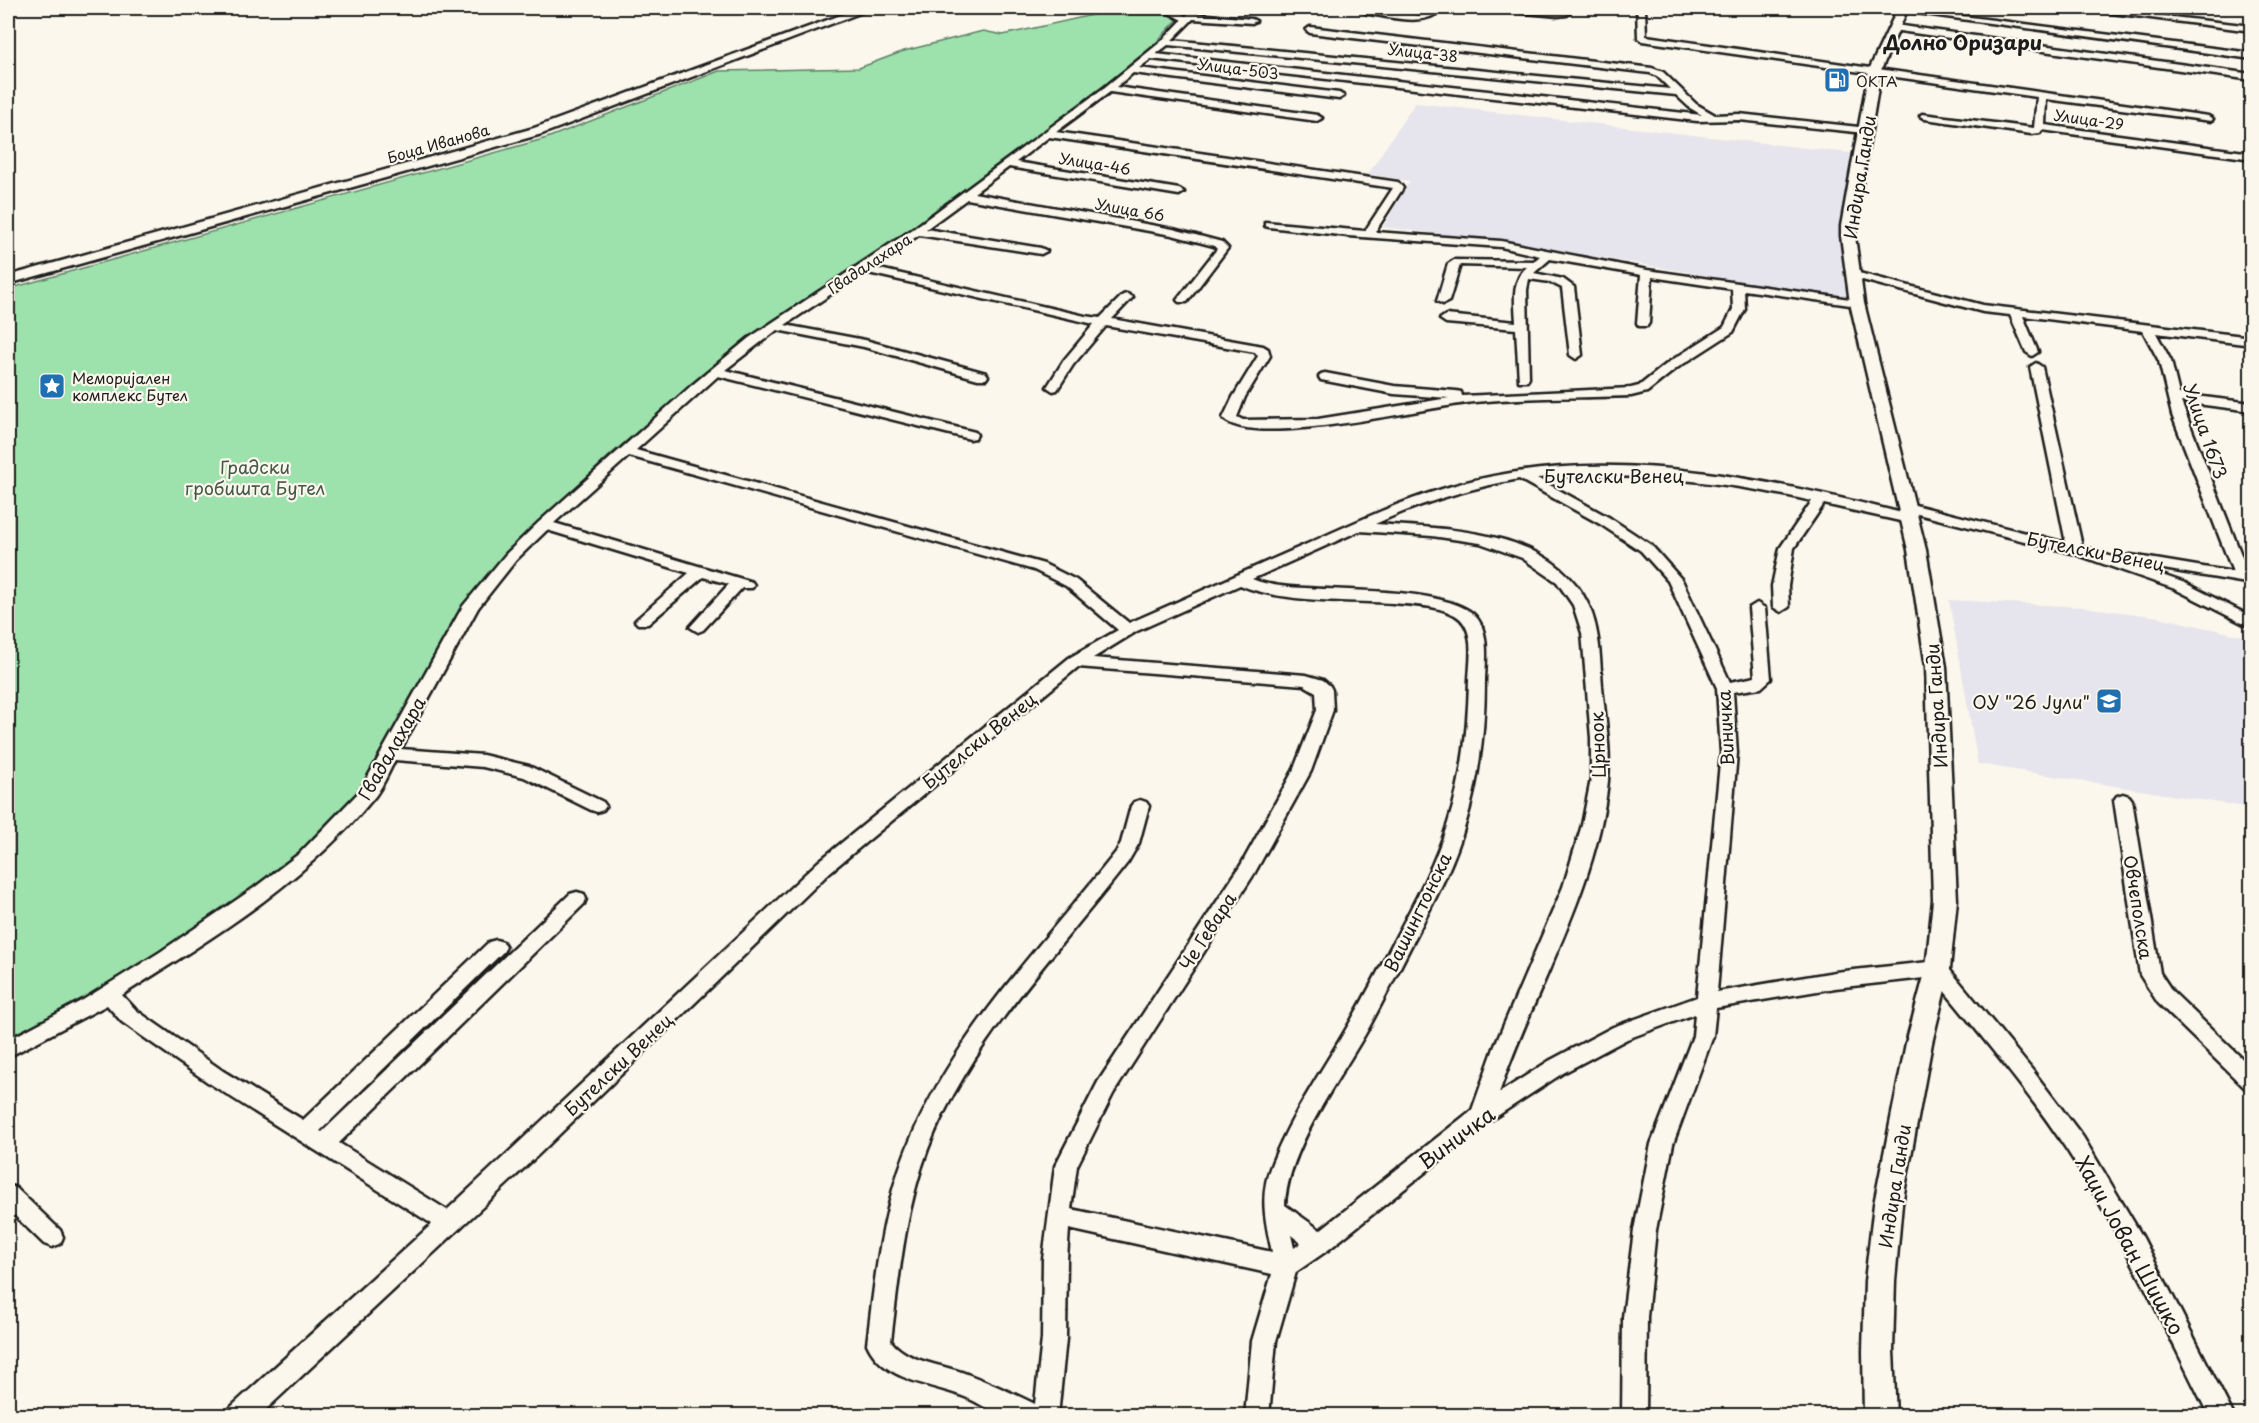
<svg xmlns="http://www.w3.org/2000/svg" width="2259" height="1423" font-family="'Playpen Sans',sans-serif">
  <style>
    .built { fill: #e6e4ec }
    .green { fill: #9de2ad; stroke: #5c7f64; stroke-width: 1.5 }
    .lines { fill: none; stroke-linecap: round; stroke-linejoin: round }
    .minor-casing { stroke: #1c1c1c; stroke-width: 5 }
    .tertiary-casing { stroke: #1c1c1c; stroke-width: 5 }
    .minor { fill: #fbf7ec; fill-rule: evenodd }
    .tertiary { fill: #fbf7ec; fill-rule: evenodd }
    .labels { text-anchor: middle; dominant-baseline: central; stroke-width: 4.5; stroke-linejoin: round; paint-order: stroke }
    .far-street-label { font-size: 15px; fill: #1c1c1c; stroke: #fbf7ec }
    .far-poi-label { font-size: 15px; fill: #1c1c1c; stroke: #fbf7ec; text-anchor: start }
    .street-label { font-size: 18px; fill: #1c1c1c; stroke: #fbf7ec }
    .park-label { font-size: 18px; fill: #435748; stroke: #fbf7ec }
    .poi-label { font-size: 18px; fill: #1c1c1c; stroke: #fbf7ec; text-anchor: end }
    .far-district-label { font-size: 20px; font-weight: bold; fill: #1c1c1c; stroke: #fbf7ec }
    .near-street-label { font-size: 21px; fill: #1c1c1c; stroke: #fbf7ec }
  </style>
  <rect width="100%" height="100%" fill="#fbf7ec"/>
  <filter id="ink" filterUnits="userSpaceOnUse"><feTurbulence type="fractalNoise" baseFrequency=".0167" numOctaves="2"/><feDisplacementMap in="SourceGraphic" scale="12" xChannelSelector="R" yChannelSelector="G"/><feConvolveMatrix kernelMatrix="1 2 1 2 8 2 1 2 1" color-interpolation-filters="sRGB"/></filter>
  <g filter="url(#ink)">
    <path class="built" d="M1415,103L1858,154L1850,294L1831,296L1520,244L1383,227L1410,181L1368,174Z
      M1949,600L2082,607L2159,617L2251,638V808L1978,764Z"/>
    <path class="green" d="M1123,8H1156L1179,18L1148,51L964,195L897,242L740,344L610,455L503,557L461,611L359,793L308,849L227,909L106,988L34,1026L8,1036V289L547,138L719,71L859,68L904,51L983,31L1003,35Z"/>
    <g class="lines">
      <defs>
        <path id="minor" d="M1160,8H1169L1186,16L1194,8H1202L1197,14L1252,19L1256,21L1252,23L1193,19L1172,40L1670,89L1657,76L1650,73L1310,33L1306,30L1310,27L1652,68L1663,72L1696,104L1715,115L1739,114L1868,128V132L1865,133L1739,120L1697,121L1151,59L1139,68L1339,93L1344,96L1339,99L1133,73L1116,87L1317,115L1322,118L1317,121L1110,92L1056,132L1398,182L1403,188L1375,232L1501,241L1647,270L1857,300L1863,303L1857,306L1744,290L1745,309L1733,332L1677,368L1647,392L1631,396C1579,398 1527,397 1475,402C1430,406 1251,450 1223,418L1233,397L1258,356L1255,352L1106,326L1073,365L1057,390L1053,391L1047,387L1064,360L1094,324L864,272L785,325L865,340L986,373L988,376L986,379H978L864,347L777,330L725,370L975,432L977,435L975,438L970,439L718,376L636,450L1044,564L1076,580L1129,623C1189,597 1247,570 1307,544C1367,517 1428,488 1494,476C1633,448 1779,482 1914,516L1916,519L1909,523L1824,504L1794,548L1788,586L1789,607L1781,612L1773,607L1772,586L1780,548L1812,501C1719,480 1632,472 1537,478L1610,518L1651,545L1682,580L1730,682L1755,677L1749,608L1757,603L1765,608L1771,679L1761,688L1733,692L1737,753L1717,992L1835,972L1938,961L1945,964L2033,1071L2083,1137L2142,1236L2234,1416H2209C2164,1326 2122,1234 2067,1150C2027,1089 1979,1034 1933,977L1835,988L1716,1008L1713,1036L1673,1144L1656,1230L1647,1317L1646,1416H1622L1623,1317L1634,1230L1651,1144L1693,1036L1695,1014L1627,1039L1563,1073L1488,1122L1328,1250L1296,1272L1276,1341L1269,1416H1245L1252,1341L1272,1274L1069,1229L1067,1259L1066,1339L1058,1416C1042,1416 1024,1417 1007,1416C994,1414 978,1402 965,1397C931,1383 884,1382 867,1344C874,1286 880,1226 899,1170C940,1047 1037,952 1116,852L1121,843L1131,806L1134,802L1140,800L1146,802L1149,806L1139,843L1128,862C1059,951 969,1042 928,1149C905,1210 899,1276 891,1341C908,1363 942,1364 967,1374C990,1383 1013,1393 1035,1404L1042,1339L1043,1259L1055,1166L1098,1082L1241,865L1293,771L1317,710L1316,692L1304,685L1078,667L830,872L538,1155L259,1416H228L231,1407L432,1224L209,1083L122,1022L107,1005L8,1057V1040L83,1000L160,952L254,888L300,853L360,791L463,606L506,554L539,522L691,386L749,338L913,229L1105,87L1163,40L1182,20ZM1168,45L1676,95L1690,108L1702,115L1156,54ZM1049,137L1393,188L1365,231L1265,222V226L1269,227L1348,236L1501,247L1540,256L1534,261L1454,260L1448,264L1437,301L1443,304L1449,301L1460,265L1527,267C1511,280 1515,303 1516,322L1446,315L1440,319L1446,323L1516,329L1519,381H1527L1529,378L1527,290L1529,279L1550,282L1562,288L1570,355L1576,359L1582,355L1574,287L1563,279L1534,273L1550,259L1641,275L1637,323L1639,326H1647L1649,323L1652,277L1732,289L1733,309L1724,327L1669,362L1639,386L1631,388L1462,396L1461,392L1456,391L1394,386L1325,373L1321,374L1319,377L1321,380L1394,394L1449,398L1318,419L1243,420L1237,417L1245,397L1270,356L1268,349L1263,346L1112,319L1133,297L1127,294L1123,295L1100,318L1085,316L871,267L919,235L1041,254L1047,251L1041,248L926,229L967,199L1172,235L1214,246L1217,249L1177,300L1179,302H1187L1228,248L1222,242L1173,229L974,193L1009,167L1179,195L1184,192L1179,189L1016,162ZM629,456L1034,570L1066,586L1118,630L1069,658L818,862L447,1210L339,1143L584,904L586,899L584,894L577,892L570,894L322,1132L320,1131L503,952L506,947L503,942L496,940L489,942L303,1120L223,1071L136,1010L122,995C211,939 305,882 372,800C382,789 388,773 395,760L483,767L524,777L591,810L597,812L603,810L606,806L603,802L529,766L483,755L401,749L478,608L516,560L547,530L689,573L638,618L635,621L638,624H648L703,577L729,584L690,627L698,632L703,630L742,588H752L754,585L752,582L554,523ZM1519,479L1600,524L1641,551L1668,581L1717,688L1721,753L1697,997L1613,1027L1549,1061L1499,1093C1534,989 1597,891 1608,781C1611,749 1605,717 1602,686C1600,659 1600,631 1589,606C1553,528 1447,529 1375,524C1420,503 1470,488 1519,479ZM1359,531L1432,536L1480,543L1522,558L1557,582L1573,605L1582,633L1591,738V779L1582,825L1563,887L1494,1048L1472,1110L1320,1230L1285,1205C1288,1149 1339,1080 1367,1031C1383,1002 1398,971 1413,942C1433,903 1454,865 1466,822C1480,776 1485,727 1485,679C1486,655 1491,622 1466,609C1430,589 1348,591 1305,588C1287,587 1269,586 1252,579ZM1240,585C1282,603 1347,600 1393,603C1414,605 1436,605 1455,615C1476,627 1470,659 1469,679C1468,727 1463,777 1448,823C1435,864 1415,901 1395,939C1379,970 1363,1001 1345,1031C1320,1074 1290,1117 1272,1163C1259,1194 1265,1221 1272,1252L1071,1209L1077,1166L1113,1094L1254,874L1311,771L1333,710L1332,690L1330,686L1323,680L1306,675L1093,658L1137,631ZM1291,1235L1301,1243L1294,1248Z
          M1435,8H1444C1424,28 1394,17 1368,14L1364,12L1368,10L1421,16Z
          M1488,8L1558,12L1566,8H1574L1567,15L1558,16L1492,10Z
          M1637,8H1645L1646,36L2208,116L2213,119L2211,121L2046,99L2045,125L2252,153V159L2042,130L2040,133L2031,134L1925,119L1920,116L1922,114L2034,128L2037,97L1642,41L1638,38Z
          M1899,8L2252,53V59L1902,11H1899Z
          M2093,8L2252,26V31L2096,11H2093Z
          M1895,25L2252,74V80L1892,30V26Z
          M1855,272L1983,305L2252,337V345L2156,333L2171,361L2179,394L2252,403V411L2181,402L2249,575H2252V584L2128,563L2185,583L2252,617V628L2175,589L2072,553L1902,510L1900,507L1907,503L2066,543L2030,367L2036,363L2042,367L2082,546L2126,562L2124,559L2126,556L2131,555L2233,572L2172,415L2159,361L2143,331L2023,316L2038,352L2032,356L2026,352L2010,315L1983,312L1851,277L1849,275Z
          M2123,794L2129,796L2132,800L2160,973L2172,991L2252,1068V1091L2245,1088L2158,1003L2140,975L2114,800L2117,796Z
          M8,1185L16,1188L60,1230L63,1237L60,1244L52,1247L44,1244L8,1209Z"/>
        <path id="tertiary" d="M860,8H873L542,134L8,284V276L534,128Z
          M1898,8H1908L1881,70L1855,226V236L1864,303L1926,550L1946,667L1957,900L1950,969L1932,1043L1902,1204L1895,1281L1893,1351L1896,1416H1864L1863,1351L1865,1281L1874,1204L1906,1043L1926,969L1933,900L1926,667L1908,550L1850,303L1841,236V226L1869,70Z"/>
      </defs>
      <use href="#minor" class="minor-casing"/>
      <use href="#tertiary" class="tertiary-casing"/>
      <use href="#minor" class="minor"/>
      <use href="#tertiary" class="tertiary"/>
    </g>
  </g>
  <defs>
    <symbol id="fuel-square" viewBox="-11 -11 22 22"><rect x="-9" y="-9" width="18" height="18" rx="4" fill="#1f6fb2" stroke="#fbf7ec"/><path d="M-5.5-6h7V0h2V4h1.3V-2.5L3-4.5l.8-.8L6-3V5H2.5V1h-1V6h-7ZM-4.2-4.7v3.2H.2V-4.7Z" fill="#fff"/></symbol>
    <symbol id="sight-square" viewBox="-11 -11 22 22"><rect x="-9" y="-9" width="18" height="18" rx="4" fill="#1f6fb2" stroke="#fbf7ec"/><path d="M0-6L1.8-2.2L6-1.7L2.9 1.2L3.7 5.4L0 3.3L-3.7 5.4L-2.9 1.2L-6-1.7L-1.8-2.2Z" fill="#fff"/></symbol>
    <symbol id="school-square" viewBox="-11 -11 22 22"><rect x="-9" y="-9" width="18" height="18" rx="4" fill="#1f6fb2" stroke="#fbf7ec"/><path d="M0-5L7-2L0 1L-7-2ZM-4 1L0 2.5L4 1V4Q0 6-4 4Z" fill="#fff"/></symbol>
  </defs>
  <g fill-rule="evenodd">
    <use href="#fuel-square" x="1822" y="65" width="30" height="30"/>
    <use href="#sight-square" x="37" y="371" width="30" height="30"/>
    <use href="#school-square" x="2094" y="686" width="30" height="30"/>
  </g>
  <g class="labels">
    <g class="far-street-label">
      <text transform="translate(1423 52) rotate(6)">Улица-38</text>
      <text transform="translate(1238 68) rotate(7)">Улица-503</text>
      <text transform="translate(2089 119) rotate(8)">Улица-29</text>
      <text transform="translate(438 143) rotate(-16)">Боца Иванова</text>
      <text transform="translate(1095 163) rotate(9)">Улица-46</text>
      <text transform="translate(1130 209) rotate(10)">Улица 66</text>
      <text transform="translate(869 263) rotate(-33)">Гвадалахара</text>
    </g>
    <g class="far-poi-label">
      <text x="1856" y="80">ОКТА</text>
      <text x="72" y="377">Меморијален<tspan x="72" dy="17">комплекс Бутел</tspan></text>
    </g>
    <g class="street-label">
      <text transform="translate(1859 177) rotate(-81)">Индира Ганди</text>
      <text transform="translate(2206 431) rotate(71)">Улица 1673</text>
      <text x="1614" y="475">Бутелски Венец</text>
      <text transform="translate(2096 551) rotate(11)">Бутелски Венец</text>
      <text transform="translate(1936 706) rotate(-94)">Индира Ганди</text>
      <text transform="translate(1725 728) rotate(-93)">Виничка</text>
      <text transform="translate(979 740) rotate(-39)">Бутелски Венец</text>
      <text transform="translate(1597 745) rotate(-92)">Црноок</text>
      <text transform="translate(391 748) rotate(-60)">Гвадалахара</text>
      <text transform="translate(2139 907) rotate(81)">Овчеполска</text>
      <text transform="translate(1417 912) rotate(-64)">Вашингтонска</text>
      <text transform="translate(1207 931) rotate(-57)">Че Гевара</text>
      <text transform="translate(618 1064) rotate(-43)">Бутелски Венец</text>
      <text transform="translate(1894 1186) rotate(-81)">Индира Ганди</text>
    </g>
    <g class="park-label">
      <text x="255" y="466">Градски<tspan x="255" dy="21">гробишта Бутел</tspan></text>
    </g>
    <g class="poi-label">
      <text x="2090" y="701">ОУ "26 Јули"</text>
    </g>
    <g class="far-district-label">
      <text x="1963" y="42">Долно Оризари</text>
    </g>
    <g class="near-street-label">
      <text transform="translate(1456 1137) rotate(-37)">Виничка</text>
      <text transform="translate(2131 1245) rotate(61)">Хаџи Јован Шишко</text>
    </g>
  </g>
  <rect width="2259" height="1423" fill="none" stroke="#fbf7ec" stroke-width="30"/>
  <rect x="15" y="15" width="2229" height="1393" fill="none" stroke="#1c1c1c" stroke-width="2" filter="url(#ink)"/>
</svg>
